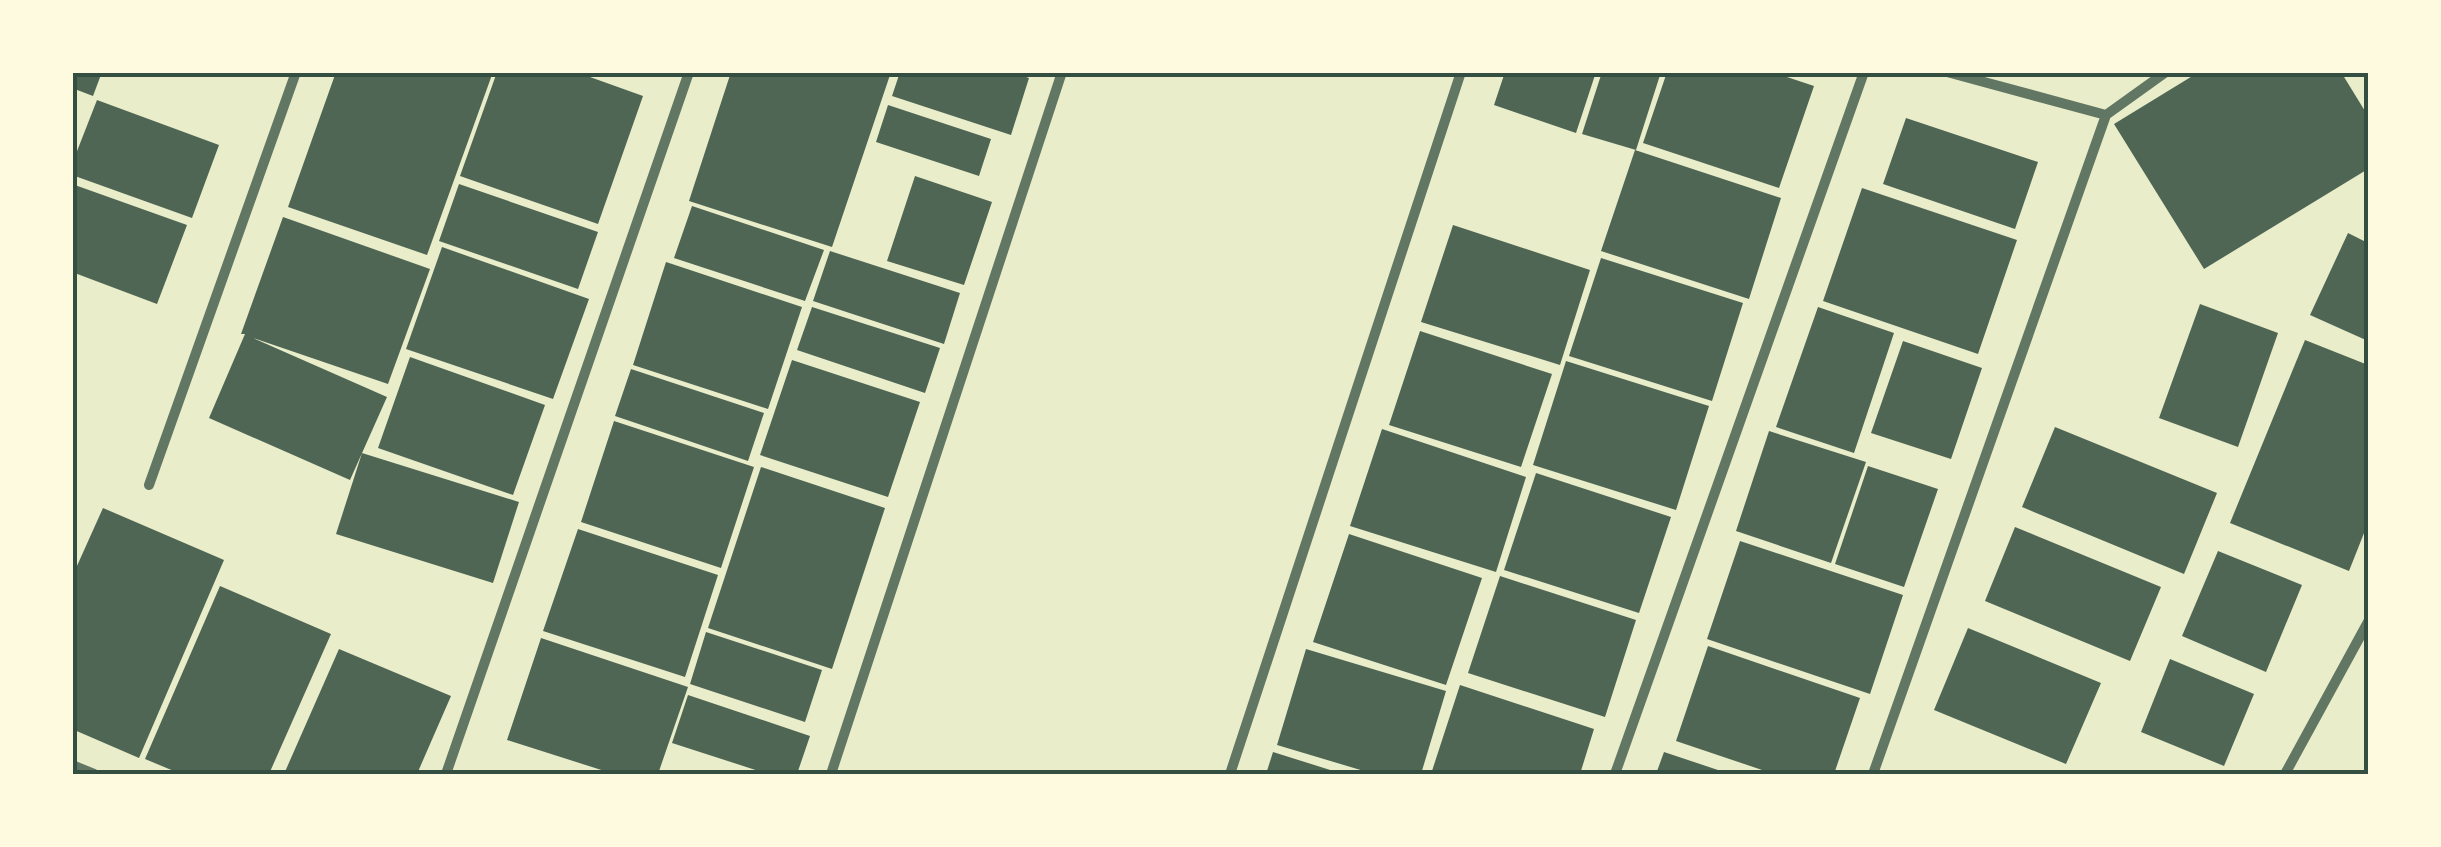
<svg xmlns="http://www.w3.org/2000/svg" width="2441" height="847" font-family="Figtree,sans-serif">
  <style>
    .building { fill: #4f6655 }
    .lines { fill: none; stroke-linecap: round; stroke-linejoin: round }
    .minor { stroke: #617663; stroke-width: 10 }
    .neatline { fill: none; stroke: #344e41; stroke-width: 4 }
  </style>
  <rect width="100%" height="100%" fill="#e9edc9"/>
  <path class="building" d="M72,72H102L93,96L72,88Z
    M336,72H493L427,255L288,207Z
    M497,72H576L643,96L598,224L460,176Z
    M731,72H891L832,247L689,201Z
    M900,72H1013L1029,78L1011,135L892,96Z
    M1505,72H1596L1576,133L1494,105Z
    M1602,72H1661L1636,150L1582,134Z
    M1667,72H1772L1814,86L1779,188L1643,143Z
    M2199,72H2341L2368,116V169L2204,269L2114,124Z
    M97,100L219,145L192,218L72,175V164Z
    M888,105L991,139L979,176L876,142Z
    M1906,118L2038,162L2015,229L1883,184Z
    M1635,150L1781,198L1749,299L1601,251Z
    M915,176L992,202L964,285L887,261Z
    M72,184L187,225L157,304L72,272Z
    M459,184L598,232L578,289L439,241Z
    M1862,188L2017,240L1978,354L1823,301Z
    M692,206L824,250L805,301L674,258Z
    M283,217L430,269L388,384L253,338L387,397L350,480L209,418L245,334H241Z
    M1453,225L1590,270L1560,365L1421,322Z
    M2348,233L2368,243V341L2310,315Z
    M442,247L589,299L553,399L406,349Z
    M830,251L960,293L944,344L813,301Z
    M1601,258L1743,303L1712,401L1569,356Z
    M666,262L802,307L768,409L633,365Z
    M2200,304L2278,333L2238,447L2159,418Z
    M812,307L940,348L925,393L797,350Z
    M1818,307L1894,333L1854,453L1776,427Z
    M1420,331L1552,374L1521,467L1389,425Z
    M2305,340L2368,365V523L2349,571L2230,523Z
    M1903,341L1982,368L1951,459L1871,433Z
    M410,357L545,405L513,495L378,448Z
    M792,360L920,402L888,497L760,455Z
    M1566,361L1709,406L1676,510L1533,465Z
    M631,369L764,413L748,461L615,416Z
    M614,421L754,467L721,568L581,522Z
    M2055,427L2217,493L2184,574L2022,507Z
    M1382,429L1526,477L1496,572L1350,526Z
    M1769,431L1866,462L1831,563L1736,531Z
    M362,453L519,502L493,583L336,534Z
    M1868,466L1938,489L1904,587L1835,564Z
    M761,467L885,508L832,669L708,628Z
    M1536,473L1671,517L1639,613L1504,570Z
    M103,508L224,560L139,758L72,729V577Z
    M2015,527L2161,587L2130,661L1985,601Z
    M578,529L718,575L685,677L543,631Z
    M1349,534L1482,578L1446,685L1313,642Z
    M1740,541L1903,595L1870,694L1707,639Z
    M2218,551L2302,585L2266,672L2182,636Z
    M1500,576L1636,620L1605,717L1468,673Z
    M220,586L331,634L269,774H181L145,759Z
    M1968,628L2101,683L2066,764L1934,710Z
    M706,632L822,670L805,722L690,684Z
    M541,638L688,687L658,774H614L507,740Z
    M1708,646L1860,698L1834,774H1774L1676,741Z
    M339,649L451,696L417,774H284Z
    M1306,649L1446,691L1421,774H1374L1277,745Z
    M2170,659L2254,694L2224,766L2141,732Z
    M1460,685L1594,729L1580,774H1431Z
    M688,695L810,736L797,774H768L672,743Z
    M1273,752L1343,774H1266Z
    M1664,752L1730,774H1656Z"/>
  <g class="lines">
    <path class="minor" d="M1947,72L2106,115L2166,72
      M149,485L296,72
      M72,765L94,774
      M446,774L688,75
      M831,774L1062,72
      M1230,774L1461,72
      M1615,774L1864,72
      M1873,774L2106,115
      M2285,774L2368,622"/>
  </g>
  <rect width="2441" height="847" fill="none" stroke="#fefae0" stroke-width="150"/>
  <rect x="75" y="75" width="2291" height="697" class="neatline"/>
</svg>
